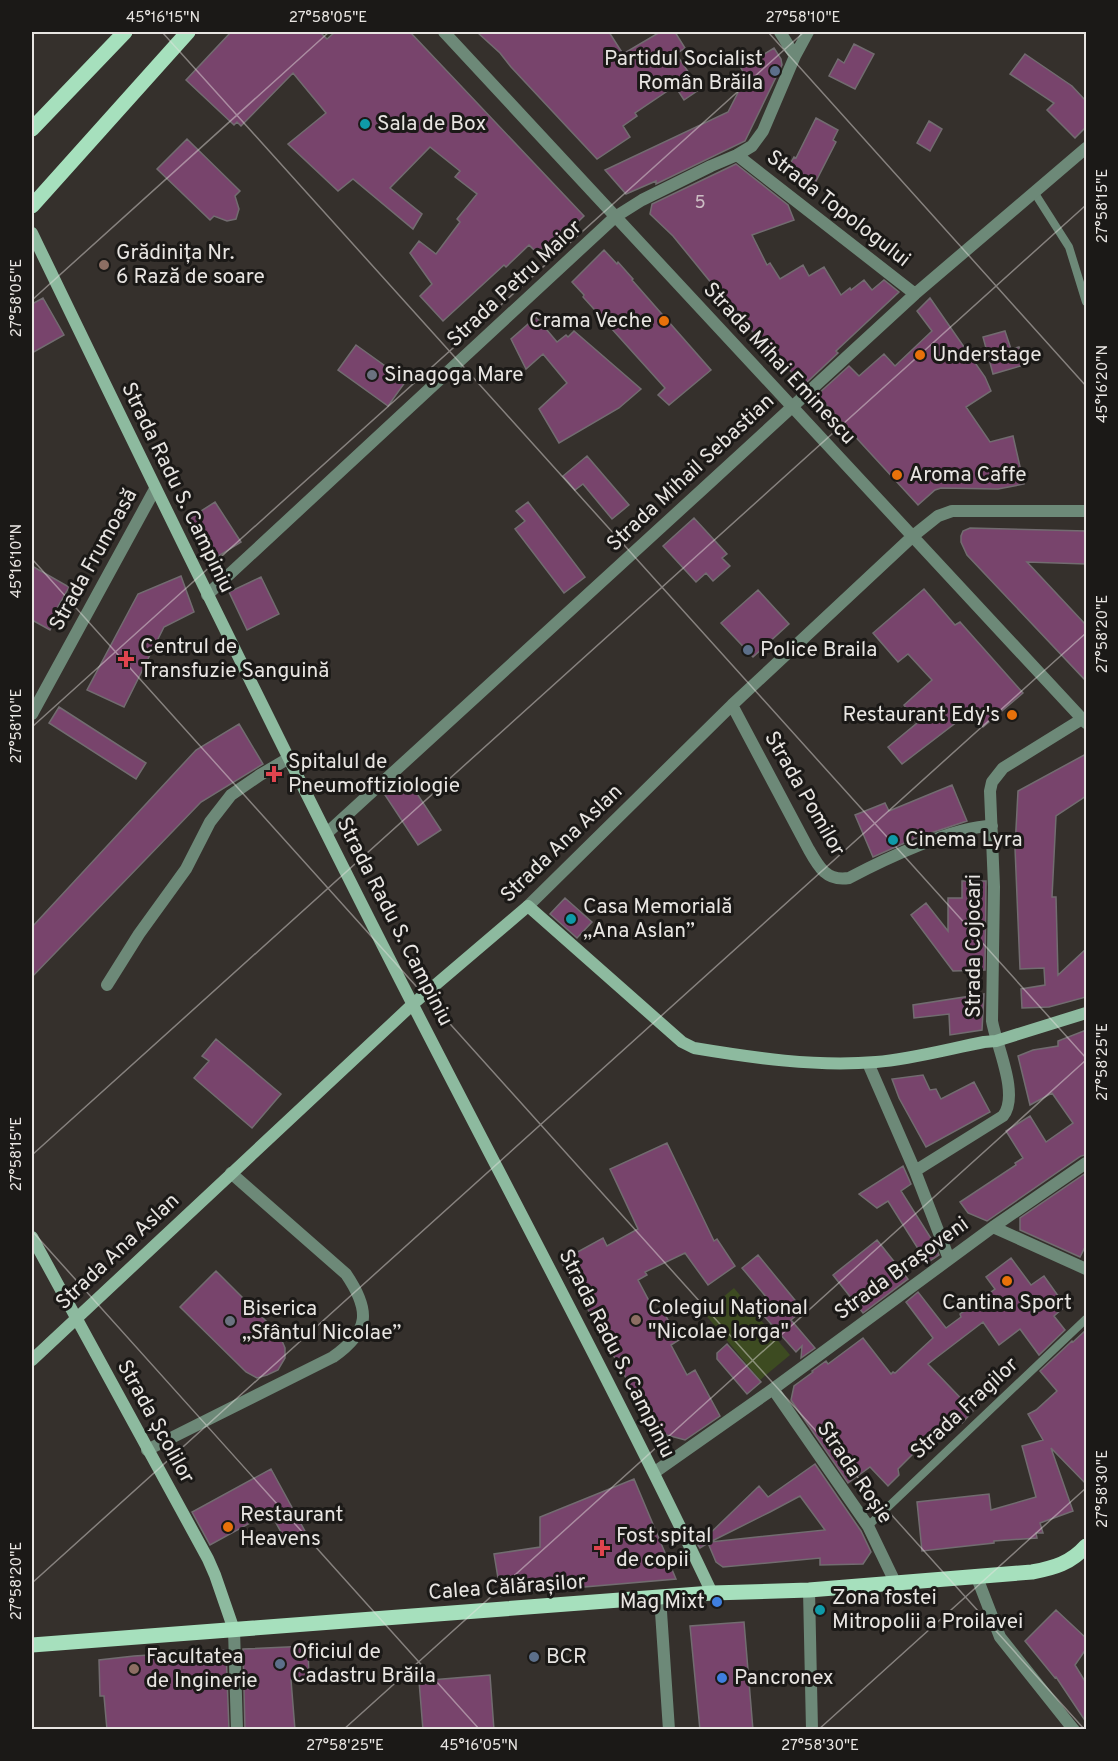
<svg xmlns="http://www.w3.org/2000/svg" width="1118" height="1761" font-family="Overpass,sans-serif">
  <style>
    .green { fill: #3d4b21 }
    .building { fill: #78446c; stroke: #726c70; stroke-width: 1.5; fill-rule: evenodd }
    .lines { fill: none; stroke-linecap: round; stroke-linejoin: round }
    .lane { stroke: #6d8978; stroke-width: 8 }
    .street { stroke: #6d8978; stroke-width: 12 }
    .secondary { stroke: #8dba9f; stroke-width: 12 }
    .primary { stroke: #a6e0bd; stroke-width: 15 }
    .ticks { fill: none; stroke: #e8e5e2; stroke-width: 1.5; stroke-opacity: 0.45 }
    .service-dot { fill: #5c6f8a; stroke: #1b1917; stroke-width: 2 }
    .culture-dot { fill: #0f9aa8; stroke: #1b1917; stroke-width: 2 }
    .education-dot { fill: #8d6e63; stroke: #1b1917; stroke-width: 2 }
    .food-dot { fill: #e8710a; stroke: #1b1917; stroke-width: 2 }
    .worship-dot { fill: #6b7280; stroke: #1b1917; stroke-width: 2 }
    .health-dot { fill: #e0444e; stroke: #1b1917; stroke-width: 2 }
    .shop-dot { fill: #3f7fe0; stroke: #1b1917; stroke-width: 2 }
    .labels { text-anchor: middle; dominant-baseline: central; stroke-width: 6; stroke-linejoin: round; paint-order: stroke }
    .number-label { font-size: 18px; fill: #ccbdc4 }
    .poi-label { font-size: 21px; fill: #e8e5e2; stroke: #1b1917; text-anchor: start }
    .street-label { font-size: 21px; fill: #e8e5e2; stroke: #1b1917 }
    .neatline { fill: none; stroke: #e8e5e2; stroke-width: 2 }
    .ticks-label { font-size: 15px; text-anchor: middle; fill: #e8e5e2 }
  </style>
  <rect width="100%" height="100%" fill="#35302c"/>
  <path class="green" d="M734,1288L790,1355L760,1380L704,1313Z"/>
  <path class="building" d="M231,32H320L327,39L335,32H410L584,216L546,253L542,249L537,253L529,245L506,267L504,265L443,321L420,296L432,284L410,253L419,241L436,254L460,222L457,219L477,194L455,177L460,171L430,147L390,188L422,214L413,229L353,179L338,191L288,144L326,113L293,73L241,126L237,122L234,125L186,80Z
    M477,32H609L623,54L660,32H675L685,48L676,54L700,89L684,100L675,86L635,113L637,116L623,126L630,137L597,159L511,67L500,53Z
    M854,44L874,54L855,89L829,76L838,59L844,63Z
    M774,48L781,59L782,65L745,141L656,184V181L626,194L605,170L728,112L746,77L741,68Z
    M1025,54L1072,86L1086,101V127L1075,138L1047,110L1054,103L1010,74Z
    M816,118L838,130L833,140L836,142L813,187L785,173L794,157L796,158Z
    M929,121L942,129L930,151L917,143Z
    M187,139L240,191L235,196L239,209L236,219L227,221L214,216L210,220L157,169Z
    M736,164L788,205L794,220L752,235L767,265L770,263L780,279L803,265L809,276L824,267L841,295L850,288L851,290L864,280L872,290L884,280L899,292L836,351L838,353L806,383L804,382L802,383L729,307L730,306L673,236L650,214L652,204Z
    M604,250L617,264L618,262L633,279L632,280L711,370L669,405L658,395L665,388L583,297L584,295L572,282Z
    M43,298L64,335L32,353V304Z
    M930,298L985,377L991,391L966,407L990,442L1013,436L1024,484L998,489L941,488L935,490L918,505L817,395L849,366L859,376L884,354L895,366L932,331L917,311Z
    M536,317L557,342L566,335L568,337L574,331L641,389L619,408L559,443L539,409L567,383L543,354L526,369L511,339Z
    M1005,331L1011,349L1019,347L1024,365L993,374L983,337Z
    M356,345L406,381L388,406L338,370Z
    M587,456L629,505L612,519L583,484L575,490L563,476Z
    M215,502L241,542L212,560L187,520Z
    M528,502L585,577L564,593L515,529L525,521L516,511Z
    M694,518L727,554L722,558L730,566L713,581L706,573L696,582L663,546Z
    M970,528L1086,531V564L1027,562L1086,625V681L967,555L961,542V536L963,531Z
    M32,566L69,587L55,612L59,614L50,630L32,620Z
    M181,576L194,612L164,627L124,707L87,690L138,594Z
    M261,577L279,614L247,630L229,592Z
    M924,589L955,625L960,622L1023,693L983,727L970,712L902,764L888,747L917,723L904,705L932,680L908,654L898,662L873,633Z
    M758,590L789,624L753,657L721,623Z
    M59,707L146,763L136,779L49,723Z
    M239,724L263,764L201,802L32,977V927L196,750Z
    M1086,754V796L1056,816L1052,897H1056L1058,975L1086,949V997L1049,1007L1022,1008L1021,989L1045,985L1044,968L1020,969L1015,848L1018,791Z
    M408,780L441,830L418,845L385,795Z
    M952,785L967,821L916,838L873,857L855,815L885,803L889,811Z
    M962,881H986L985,970L953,971L911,915L926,903L948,931V898H962Z
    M565,898L592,922L577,938L550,914Z
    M984,994L982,1030L950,1035L949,1014L914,1018L913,1005Z
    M1086,1030V1155L1081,1156L987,1221L968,1213L960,1202L1016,1165L1015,1163L1023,1158L1006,1131L1030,1116L1046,1142L1073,1123L1052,1093L1030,1105L1018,1056L1033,1050L1058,1046V1041Z
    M216,1039L281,1094L252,1128L194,1078L209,1061L202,1056Z
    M923,1075L930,1090L936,1089L941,1099L974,1082L990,1112L926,1147L899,1098L892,1079Z
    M667,1143L714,1241L717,1239L735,1266L708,1285L685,1253L645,1272L647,1275L638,1280L655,1312L662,1309L679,1340L671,1345L687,1375L695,1370L720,1416L685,1440L656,1432L561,1261L603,1238L607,1246L638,1229L610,1169Z
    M903,1166L911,1184L901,1191L934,1243L939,1255L927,1263L888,1201L877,1208L859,1194Z
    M1086,1173V1245L1080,1257L1020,1230V1218Z
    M877,1240L908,1279L863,1313L833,1275Z
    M758,1255L803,1310L791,1320L815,1348L801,1358L802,1346L796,1352L756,1307L767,1298L742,1268Z
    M1011,1258L1031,1285L1044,1276L1061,1300L1058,1303L1062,1309L1054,1316L1065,1330L1039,1355L1020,1329L999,1345L983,1322L928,1364L973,1411L962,1423L959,1419L932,1447L926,1441L898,1469L899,1475L888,1486L870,1467L848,1483L791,1400L794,1386L813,1372L812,1371L826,1361L828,1364L863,1338L891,1374L893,1372L895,1373L933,1338L906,1302L918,1292L946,1328L961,1317L960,1314L995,1289L986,1277Z
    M216,1271L279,1334L285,1348V1358L278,1370L267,1375L257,1378L246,1372L180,1307Z
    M1086,1330V1484L1051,1448L1073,1511L1040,1523L1043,1533H1036L1037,1538L994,1541V1543L922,1551L917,1502L989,1494L991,1510L1036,1497L1022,1446L1043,1440L1028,1414L1036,1410L1057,1391L1040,1371L1072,1341L1073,1342Z
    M727,1344L761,1382L747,1394L717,1359V1353Z
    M815,1464L861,1531L871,1552L863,1564L820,1565V1558L723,1567L716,1562L708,1543L700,1548L698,1545L759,1486L768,1497ZM800,1496L825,1530L710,1542L770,1512Z
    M271,1469L306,1533L287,1543L270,1512L210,1545L192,1512Z
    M634,1479L676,1579L538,1591L501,1596L494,1554L540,1547V1517Z
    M1056,1610L1086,1638V1649L1075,1665L1086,1683V1722L1056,1677L1055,1678L1025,1641Z
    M744,1622L753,1730H700L690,1626Z
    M308,1646L309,1679L291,1680L295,1730H245L243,1649Z
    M226,1650L229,1730H107L104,1696H100L99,1660L134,1656Z
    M490,1675L494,1730H423L419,1681Z"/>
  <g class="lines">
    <path class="lane" d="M1034,192L1069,247L1086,302
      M868,1526L1086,1319"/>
    <path class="street" d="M444,32L1086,723
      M780,32L795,56
      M737,155L915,294
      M207,595L615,217L642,200L711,166L737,155L752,146L763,131L795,56L808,32
      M732,705L808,848C818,866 826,882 849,878C883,860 954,826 992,826
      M32,714L155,489
      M327,833L704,488L915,294L1086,148
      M528,906L732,705L913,536L938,516L952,511H1086
      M107,985L139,934L186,869L210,822L231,795L260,775L289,758
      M868,1063L915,1171L949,1259
      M915,1171L1003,1116C1020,1095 996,1045 992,1021L994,887L990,791L992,782L1003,768L1082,719
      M993,1227L1086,1269
      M773,1389L868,1526L895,1582
      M147,1450L333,1357C370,1331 371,1311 346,1274L231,1173
      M655,1472L773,1389L993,1227L1086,1163
      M976,1575L1000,1637L1074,1730
      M809,1590L812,1730
      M660,1597L669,1730
      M234,1630L237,1730"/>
    <path class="secondary" d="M32,233C157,492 283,751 414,1007C514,1202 618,1395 712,1593
      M32,1237L208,1559L215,1575L234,1630
      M32,1360L413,1004L528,906L682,1042L694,1048C754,1058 815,1067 876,1062C912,1059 948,1049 984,1042L996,1041L1086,1013"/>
    <path class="primary" d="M32,129L125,32
      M32,206L188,32
      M32,1645L712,1593L809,1590L1032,1572C1054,1568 1071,1563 1086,1546"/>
  </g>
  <path class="ticks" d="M162,32L1086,1058M768,32L1086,386M32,300L329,32M32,559L1085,1730M32,727L804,32M32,1155L1086,205M32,1231L480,1730M32,1583L1086,633M343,1730L1086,1060M818,1730L1086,1488"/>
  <g class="service-dot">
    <circle cx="775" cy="71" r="6"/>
    <circle cx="748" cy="650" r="6"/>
    <circle cx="534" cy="1657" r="6"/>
    <circle cx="280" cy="1664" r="6"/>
  </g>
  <g class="culture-dot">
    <circle cx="365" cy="124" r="6"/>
    <circle cx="893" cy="840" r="6"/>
    <circle cx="571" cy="919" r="6"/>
    <circle cx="820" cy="1610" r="6"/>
  </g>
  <g class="education-dot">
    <circle cx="104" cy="265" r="6"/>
    <circle cx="636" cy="1320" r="6"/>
    <circle cx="134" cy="1669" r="6"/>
  </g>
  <g class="food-dot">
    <circle cx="664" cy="321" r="6"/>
    <circle cx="920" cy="355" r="6"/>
    <circle cx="897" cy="475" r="6"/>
    <circle cx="1012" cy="715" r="6"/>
    <circle cx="1007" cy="1281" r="6"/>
    <circle cx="228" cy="1527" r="6"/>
  </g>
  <g class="worship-dot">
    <circle cx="372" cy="375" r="6"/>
    <circle cx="230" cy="1321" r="6"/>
  </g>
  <g class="health-dot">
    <path d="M123 650h6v6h6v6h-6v6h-6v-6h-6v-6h6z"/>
    <path d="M271 765h6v6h6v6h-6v6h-6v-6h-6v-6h6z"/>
    <path d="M599 1539h6v6h6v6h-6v6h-6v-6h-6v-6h6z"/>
  </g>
  <g class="shop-dot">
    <circle cx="717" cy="1602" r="6"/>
    <circle cx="722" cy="1678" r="6"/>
  </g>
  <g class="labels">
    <g class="number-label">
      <text x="700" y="203">5</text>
    </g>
    <g class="poi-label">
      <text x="763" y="59" text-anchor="end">Partidul Socialist<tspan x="763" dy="24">Român Brăila</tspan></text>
      <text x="377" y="124">Sala de Box</text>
      <text x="116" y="253">Grădinița Nr.<tspan x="116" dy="24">6 Rază de soare</tspan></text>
      <text x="652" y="321" text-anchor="end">Crama Veche</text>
      <text x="932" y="355">Understage</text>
      <text x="384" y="375">Sinagoga Mare</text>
      <text x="909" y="475">Aroma Caffe</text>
      <text x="140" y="647">Centrul de<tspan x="140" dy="24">Transfuzie Sanguină</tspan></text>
      <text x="760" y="650">Police Braila</text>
      <text x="1000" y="715" text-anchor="end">Restaurant Edy's</text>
      <text x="288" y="762">Spitalul de<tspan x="288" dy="24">Pneumoftiziologie</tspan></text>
      <text x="905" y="840">Cinema Lyra</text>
      <text x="583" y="907">Casa Memorială<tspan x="583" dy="24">„Ana Aslan”</tspan></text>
      <text x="1007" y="1303" text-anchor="middle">Cantina Sport</text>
      <text x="648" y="1308">Colegiul Național<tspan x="648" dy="24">"Nicolae Iorga"</tspan></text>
      <text x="242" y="1309">Biserica<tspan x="242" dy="24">„Sfântul Nicolae”</tspan></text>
      <text x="240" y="1515">Restaurant<tspan x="240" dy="24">Heavens</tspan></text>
      <text x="616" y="1536">Fost spital<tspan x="616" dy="24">de copii</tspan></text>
      <text x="832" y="1598">Zona fostei<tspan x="832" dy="24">Mitropolii a Proilavei</tspan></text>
      <text x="705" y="1602" text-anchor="end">Mag Mixt</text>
      <text x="292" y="1652">Oficiul de<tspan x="292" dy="24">Cadastru Brăila</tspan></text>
      <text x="146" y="1657">Facultatea<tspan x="146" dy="24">de Inginerie</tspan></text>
      <text x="546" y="1657">BCR</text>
      <text x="734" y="1678">Pancronex</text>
    </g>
    <g class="street-label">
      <text transform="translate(838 209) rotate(38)">Strada Topologului</text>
      <text transform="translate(515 284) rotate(-43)">Strada Petru Maior</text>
      <text transform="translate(779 364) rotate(47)">Strada Mihai Eminescu</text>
      <text transform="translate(691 473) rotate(-43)">Strada Mihail Sebastian</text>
      <text transform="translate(177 488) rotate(64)">Strada Radu S. Campiniu</text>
      <text transform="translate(94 560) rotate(-61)">Strada Frumoasă</text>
      <text transform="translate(804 794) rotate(60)">Strada Pomilor</text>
      <text transform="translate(562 844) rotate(-44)">Strada Ana Aslan</text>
      <text transform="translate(394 922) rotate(63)">Strada Radu S. Campiniu</text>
      <text transform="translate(974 946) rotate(-90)">Strada Cojocari</text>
      <text transform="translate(118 1252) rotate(-43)">Strada Ana Aslan</text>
      <text transform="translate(902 1269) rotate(-36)">Strada Brașoveni</text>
      <text transform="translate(616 1354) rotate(63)">Strada Radu S. Campiniu</text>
      <text transform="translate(965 1409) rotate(-43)">Strada Fragilor</text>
      <text transform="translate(155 1422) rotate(61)">Strada Școlilor</text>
      <text transform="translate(854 1473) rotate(56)">Strada Roșie</text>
      <text transform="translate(507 1588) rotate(-4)">Calea Călărașilor</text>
    </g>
  </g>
  <rect width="1118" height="1761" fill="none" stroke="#1b1917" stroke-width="66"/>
  <rect x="33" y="33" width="1052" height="1695" class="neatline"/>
  <g class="ticks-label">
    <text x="163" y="22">45°16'15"N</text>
    <text x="328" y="22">27°58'05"E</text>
    <text x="803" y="22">27°58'10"E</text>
    <text transform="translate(1102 206) rotate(-90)" y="5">27°58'15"E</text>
    <text transform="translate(16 298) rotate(-90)" y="5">27°58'05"E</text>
    <text transform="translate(1102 384) rotate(-90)" y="5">45°16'20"N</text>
    <text transform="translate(16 561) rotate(-90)" y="5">45°16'10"N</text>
    <text transform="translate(1102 634) rotate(-90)" y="5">27°58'20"E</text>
    <text transform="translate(16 726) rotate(-90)" y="5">27°58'10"E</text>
    <text transform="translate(1102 1062) rotate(-90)" y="5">27°58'25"E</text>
    <text transform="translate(16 1154) rotate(-90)" y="5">27°58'15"E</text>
    <text transform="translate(1102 1489) rotate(-90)" y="5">27°58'30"E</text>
    <text transform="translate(16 1581) rotate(-90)" y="5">27°58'20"E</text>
    <text x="345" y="1750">27°58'25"E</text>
    <text x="479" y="1750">45°16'05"N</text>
    <text x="820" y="1750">27°58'30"E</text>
  </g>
</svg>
